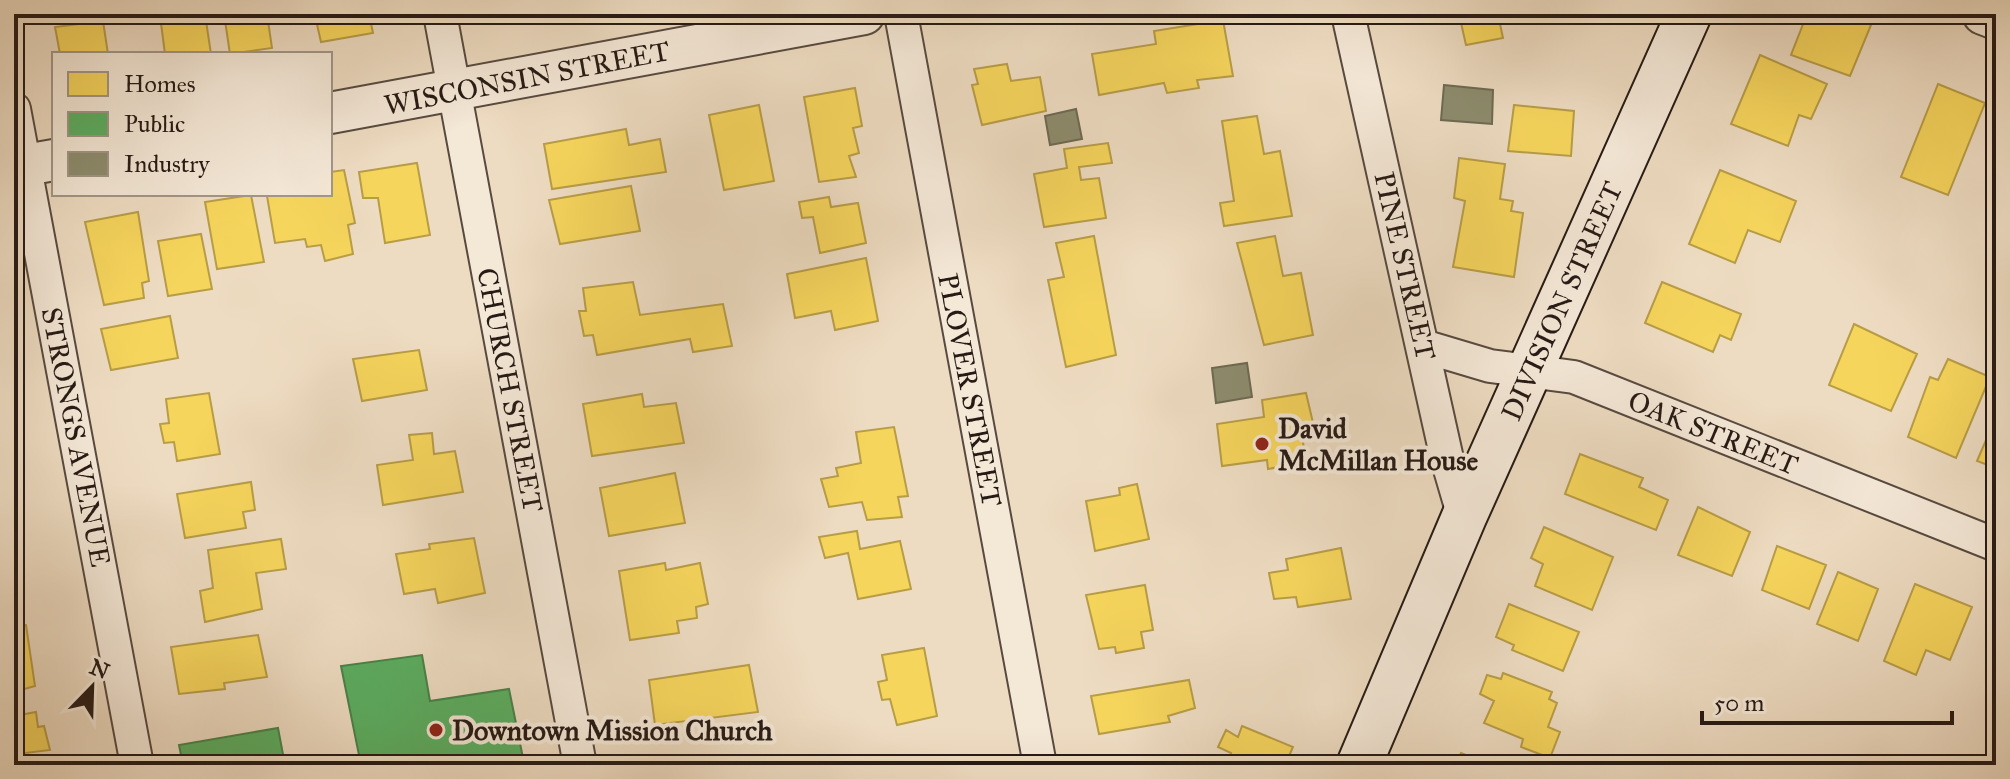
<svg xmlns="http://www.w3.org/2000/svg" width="2010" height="779" font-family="'IM FELL Great Primer',serif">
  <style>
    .homes { fill: #f6d55c; stroke: #b89d47; stroke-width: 2 }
    .public { fill: #5aae61; stroke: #4a824a; stroke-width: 2 }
    .industry { fill: #8c8c6e; stroke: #6d6a53; stroke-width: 2 }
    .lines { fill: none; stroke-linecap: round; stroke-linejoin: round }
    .minor-casing { stroke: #584a40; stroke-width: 36 }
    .tertiary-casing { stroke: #584a40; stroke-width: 44 }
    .secondary-casing { stroke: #261a15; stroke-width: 48 }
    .minor { stroke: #f4e8d7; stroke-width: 32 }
    .tertiary { stroke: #f4e8d7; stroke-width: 40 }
    .secondary { stroke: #f4e8d7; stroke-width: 44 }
    .poi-dot { fill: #8f2418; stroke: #f4e8d7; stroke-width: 3 }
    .labels { text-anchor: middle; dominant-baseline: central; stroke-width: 8; stroke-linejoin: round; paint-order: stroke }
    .street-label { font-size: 28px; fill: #261a15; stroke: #f4e8d7 }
    .poi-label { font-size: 28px; font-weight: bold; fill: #261a15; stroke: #f4e8d7; text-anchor: start }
  </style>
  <rect width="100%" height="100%" fill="#eedcc2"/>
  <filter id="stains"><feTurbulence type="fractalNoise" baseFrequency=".0025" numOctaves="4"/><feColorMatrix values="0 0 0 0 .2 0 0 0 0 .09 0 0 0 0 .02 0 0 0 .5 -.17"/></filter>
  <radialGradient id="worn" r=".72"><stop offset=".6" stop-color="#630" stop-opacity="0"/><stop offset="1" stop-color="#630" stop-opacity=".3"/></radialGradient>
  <path class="homes" d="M205,14L211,54H165L160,16Z
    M224,14H267L272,48L230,54Z
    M290,14H369L373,33L321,42L316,20L291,24Z
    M1459,14H1555L1500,24L1503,38L1466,45Z
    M1807,14H1846L1871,25L1850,76L1791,55Z
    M1223,20L1233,76L1197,80L1199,88L1167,93L1164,83L1099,95L1092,54L1156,44L1154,31Z
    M103,21L108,54H60L55,27Z
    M1760,55L1827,84L1811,119L1799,115L1788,146L1731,124Z
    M1007,64L1011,81L1040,77L1046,111L982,125L972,85L978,84L974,69Z
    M1938,84L1985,103L1948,195L1901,177Z
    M855,88L862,126L853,128L859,153L849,156L856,177L819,182L804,97Z
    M759,105L774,181L724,190L709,115Z
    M1514,105L1574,111L1571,156L1508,151Z
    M1257,116L1264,154L1280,151L1292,216L1224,226L1220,203L1234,201L1222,121Z
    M626,129L629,145L660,139L666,172L552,189L544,144Z
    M1108,143L1112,163L1079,167L1081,180L1099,178L1106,218L1044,227L1034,174L1067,168L1064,149Z
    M1459,158L1505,164L1500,199L1513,201L1511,211L1523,213L1514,277L1453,267L1465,201L1454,198Z
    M417,163L430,235L385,243L378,198H363L359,172Z
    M344,170L355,223L348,225L353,254L325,261L321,245L307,247L305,239L275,243L267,196L330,194V172Z
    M1720,170L1796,201L1780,242L1748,230L1735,263L1689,244Z
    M631,186L640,231L560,244L549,200Z
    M251,195L264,262L217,269L205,202Z
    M829,197L831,207L858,203L866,243L820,253L813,217L802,218L799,202Z
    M138,212L149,281L142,283L144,298L104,305L85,222Z
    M201,234L212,289L168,296L158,241Z
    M1094,236L1116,355L1066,367L1048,280L1064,277L1056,243Z
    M1275,236L1283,276L1301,273L1313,335L1264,345L1237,243Z
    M866,258L878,321L835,330L831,311L795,318L787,274Z
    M633,282L640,315L723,304L732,346L693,352L690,339L597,355L593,335L584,336L579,311H586L583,288Z
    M1662,282L1741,314L1731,340L1720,335L1713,352L1645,323Z
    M170,316L178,358L111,370L101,329Z
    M1854,324L1917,354L1891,411L1829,385Z
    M419,350L427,390L362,401L353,359Z
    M1948,359L1990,377L1956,458L1908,437L1930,377L1938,380Z
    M209,393L220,454L177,461L174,442L164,443L160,424L169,423L166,399Z
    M1306,393L1314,427L1301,429L1306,462L1268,469L1267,460L1222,466L1217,424L1264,417L1262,400Z
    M642,394L644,407L676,403L684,443L592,456L583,404Z
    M1996,417V468L1977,461Z
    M894,427L908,496L898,497L902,517L867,520L862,502L829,507L821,479L838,476L836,468L861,463L856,432Z
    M432,433L434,454L455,451L463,492L383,505L377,465L413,460L409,435Z
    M1580,454L1643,478L1639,487L1668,500L1656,530L1565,494Z
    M675,473L685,523L609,536L600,488Z
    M251,482L255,510L243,512L246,528L185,538L177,494Z
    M1137,484L1149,539L1095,551L1086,501L1120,495L1119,488Z
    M1698,507L1750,532L1732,576L1678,555Z
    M1544,527L1613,557L1592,610L1535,586L1543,564L1531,558Z
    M857,531L860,549L900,541L911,589L858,599L848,553L825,558L819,537Z
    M474,538L485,593L438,603L435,589L404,594L396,554L430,549L429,544Z
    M281,539L286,569L256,573L262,609L205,622L200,591L213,588L208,550Z
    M1777,546L1826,565L1809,609L1762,590Z
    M1341,548L1351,599L1298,607L1296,597L1274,599L1269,573L1288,570L1286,559Z
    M665,563L666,570L700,563L708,604L696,607L697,618L677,621L679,633L630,640L619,571Z
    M1838,572L1878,589L1858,641L1817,624Z
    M1915,584L1972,607L1950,660L1926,650L1916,675L1884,661Z
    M1145,585L1153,630L1141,632L1144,648L1116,653L1115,647L1099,649L1086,595Z
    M1509,604L1579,632L1563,671L1512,650L1514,645L1496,637Z
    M26,625L35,686L14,692V626Z
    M258,635L267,677L224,683L225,689L179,694L171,647Z
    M924,648L937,716L897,725L890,699L882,700L878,682L887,680L882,655Z
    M749,665L758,712L655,725L649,680Z
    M1503,673L1552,692L1549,699L1557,703L1548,727L1560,732L1550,758L1521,747L1523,739L1484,723L1494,701L1480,694L1487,675L1501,679Z
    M1189,680L1195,708L1168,716L1170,722L1099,734L1091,696Z
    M36,712L38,727L44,726L50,750L25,753L28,765H14V716Z
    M1242,726L1293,747L1285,765L1226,764L1231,753L1218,747L1226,730L1238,737Z
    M1461,753L1490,765H1455Z
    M1195,756L1198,765L1138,764Z"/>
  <path class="public" d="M422,655L430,701L509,689L523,758L504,761L505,765H361L341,666Z
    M278,728L285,765H183L179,745Z"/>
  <path class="industry" d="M1444,85L1493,90L1492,124L1441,120Z
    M1076,109L1082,139L1050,145L1045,116Z
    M1247,363L1252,397L1216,403L1212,368Z"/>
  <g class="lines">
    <defs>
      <path id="minor" d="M440,14L580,765
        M901,14L1040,765
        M1348,14L1447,459L1464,517
        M14,109L137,765
        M1423,346L1490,366L1574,377L1996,545"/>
      <path id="tertiary" d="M1983,14L1996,19
        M330,113L864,14
        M14,167L54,160"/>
      <path id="secondary" d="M1359,765L1464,517L1689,14"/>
    </defs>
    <use href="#minor" class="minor-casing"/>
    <use href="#tertiary" class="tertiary-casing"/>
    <use href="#secondary" class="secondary-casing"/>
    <use href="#minor" class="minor"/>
    <use href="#tertiary" class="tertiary"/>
    <use href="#secondary" class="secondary"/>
  </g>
  <g class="poi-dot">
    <circle cx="1262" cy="444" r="8"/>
    <circle cx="436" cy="730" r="8"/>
  </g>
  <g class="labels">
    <g class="street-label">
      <text transform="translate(527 78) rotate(-11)">WISCONSIN STREET</text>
      <text transform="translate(1405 266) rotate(77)">PINE STREET</text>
      <text transform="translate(1562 301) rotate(-66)">DIVISION STREET</text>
      <text transform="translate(510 390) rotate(79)">CHURCH STREET</text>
      <text transform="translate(970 390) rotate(79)">PLOVER STREET</text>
      <text transform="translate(1713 433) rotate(22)">OAK STREET</text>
      <text transform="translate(76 437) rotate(79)">STRONGS AVENUE</text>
    </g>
    <g class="poi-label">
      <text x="1278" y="428">David<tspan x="1278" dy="32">McMillan House</tspan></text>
      <text x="452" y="730">Downtown Mission Church</text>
    </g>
  </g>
  <rect width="2010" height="779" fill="none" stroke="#eedcc2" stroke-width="48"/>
  <rect x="16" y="16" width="1978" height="747" fill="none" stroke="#261a15" stroke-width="4"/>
  <rect x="24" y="24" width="1962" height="731" fill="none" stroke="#261a15" stroke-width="2"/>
  <rect x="52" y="52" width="280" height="144" fill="#f4e8d7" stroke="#a29689" stroke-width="2"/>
  <rect x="68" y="72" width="40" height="24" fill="#f6d55c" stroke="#a29689" stroke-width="2"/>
  <text x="124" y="92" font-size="24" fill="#261a15">Homes</text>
  <rect x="68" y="112" width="40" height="24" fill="#5aae61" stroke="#a29689" stroke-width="2"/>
  <text x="124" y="132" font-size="24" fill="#261a15">Public</text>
  <rect x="68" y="152" width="40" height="24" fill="#8c8c6e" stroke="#a29689" stroke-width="2"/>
  <text x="124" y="172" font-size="24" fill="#261a15">Industry</text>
  <g transform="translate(92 687) rotate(23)" stroke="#f4e8d7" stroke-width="6" paint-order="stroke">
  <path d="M0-6L14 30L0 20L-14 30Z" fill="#261a15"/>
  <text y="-12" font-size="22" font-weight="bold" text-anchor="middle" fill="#261a15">N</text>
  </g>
  <path d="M1702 711v12h250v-12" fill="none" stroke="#261a15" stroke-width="4"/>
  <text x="1714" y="711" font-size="24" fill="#261a15" stroke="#f4e8d7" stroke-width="6" paint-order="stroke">50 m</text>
  <rect width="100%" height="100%" filter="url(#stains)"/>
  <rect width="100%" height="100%" fill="url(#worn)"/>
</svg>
